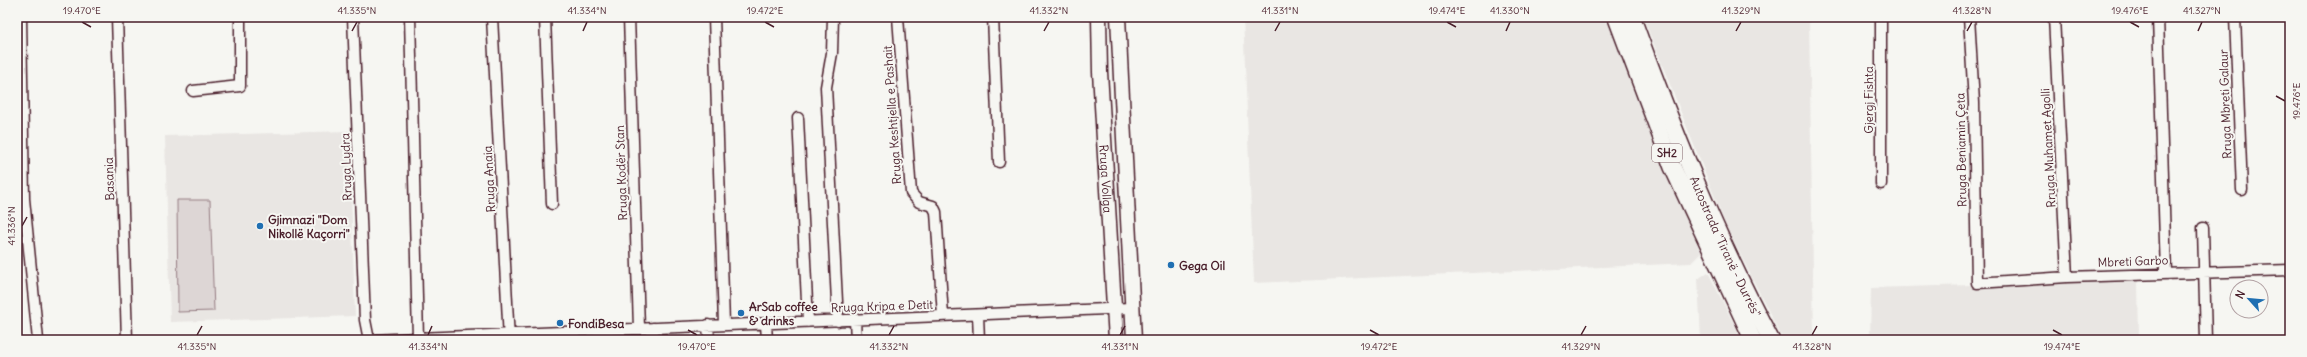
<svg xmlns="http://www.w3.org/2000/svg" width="2307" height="357" font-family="Delius,sans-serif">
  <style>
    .built { fill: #e9e6e3 }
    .green { fill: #ddd6d5; stroke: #947a80 }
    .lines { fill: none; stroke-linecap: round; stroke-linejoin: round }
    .minor-casing { stroke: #4a1f2b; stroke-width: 13 }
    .secondary-casing { stroke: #4a1f2b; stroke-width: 17 }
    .trunk-casing { stroke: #4a1f2b; stroke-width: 19 }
    .minor { stroke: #f6f6f2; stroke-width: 10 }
    .secondary { stroke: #f6f6f2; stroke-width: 14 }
    .trunk { stroke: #f6f6f2; stroke-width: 16 }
    .ticks { fill: none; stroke: #4a1f2b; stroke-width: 1.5 }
    .poi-dot { fill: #1f6fb2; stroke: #f6f6f2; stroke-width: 1.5 }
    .labels { text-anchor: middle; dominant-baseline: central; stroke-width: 4; stroke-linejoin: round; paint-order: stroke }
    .shield { fill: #f6f6f2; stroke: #7e6067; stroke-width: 1 }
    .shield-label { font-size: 11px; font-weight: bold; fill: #4a1f2b }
    .street-label { font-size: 12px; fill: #4a1f2b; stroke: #f6f6f2 }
    .poi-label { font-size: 12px; font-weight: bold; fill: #4a1f2b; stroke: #f6f6f2; text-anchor: start }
    .neatline { fill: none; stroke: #4a1f2b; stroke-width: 1.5 }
    .ticks-label { font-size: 10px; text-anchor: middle; fill: #4a1f2b }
  </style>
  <rect width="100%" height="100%" fill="#f6f6f2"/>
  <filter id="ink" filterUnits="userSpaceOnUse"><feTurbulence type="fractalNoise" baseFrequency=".025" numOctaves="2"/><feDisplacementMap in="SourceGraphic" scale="8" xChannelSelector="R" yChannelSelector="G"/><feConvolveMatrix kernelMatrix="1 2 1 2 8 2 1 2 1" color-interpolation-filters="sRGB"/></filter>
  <g filter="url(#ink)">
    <path class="built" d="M1243,17H1606L1641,111L1701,253L1691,263L1254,283Z
      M1643,17H1809L1814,340H1783L1727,228Z
      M349,131L355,316L170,322L165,136Z
      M1708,272L1742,340H1701L1698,279Z
      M2138,280L2139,340H1870L1871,288Z"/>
    <path class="green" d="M177,200H210L214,311L178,312Z"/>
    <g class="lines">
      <defs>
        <path id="minor" d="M21,17L24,199L38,340
          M117,17L127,340
          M353,17L365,320L369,340
          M410,17L418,338
          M492,17L509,340
          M545,17L552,204
          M629,17L639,328
          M714,17L724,324
          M833,17L832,53L826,87L838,321
          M898,17L911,193L919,202L933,206L936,212L943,316
          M993,17L999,162
          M1881,17V184
          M1969,17L1974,103L1977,283L2067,277L2290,270
          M2054,17L2067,277
          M2158,17L2166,273
          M2235,17L2242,190
          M193,91L240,86V17
          M798,118L808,322
          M2203,228L2206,340
          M978,315L979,340
          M855,320L856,340
          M766,324L767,340
          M708,325L709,340
          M653,328V340
          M370,340L1131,308"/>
        <g id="secondary">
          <path id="s1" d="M1099,17L1100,72L1116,340"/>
          <path d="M1118,17L1134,340"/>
        </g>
        <g id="trunk">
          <path d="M1616,17L1672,166L1753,340"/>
          <path id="s2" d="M1632,17C1672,127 1716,237 1771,340"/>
        </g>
      </defs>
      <use href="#minor" class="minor-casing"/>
      <use href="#secondary" class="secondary-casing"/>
      <use href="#trunk" class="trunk-casing"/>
      <use href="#minor" class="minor"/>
      <use href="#secondary" class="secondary"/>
      <use href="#trunk" class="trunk"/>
    </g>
  </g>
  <path class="ticks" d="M82,22L91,27M765,22L774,27M1447,22L1456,27M2130,22L2139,27M352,31L357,22M583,31L587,22M1044,31L1049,22M1275,31L1280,22M1506,31L1510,22M1736,31L1741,22M1967,31L1972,22M2198,31L2202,22M2276,96L2285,101M22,226L27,217M688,330L697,335M1370,330L1379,335M2053,330L2062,335M197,335L202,326M428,335L432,326M889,335L894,326M1120,335L1125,326M1581,335L1586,326M1812,335L1817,326"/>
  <g class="poi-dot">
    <circle cx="260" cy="226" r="4"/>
    <circle cx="1171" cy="265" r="4"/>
    <circle cx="741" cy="313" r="4"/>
    <circle cx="560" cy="323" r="4"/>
  </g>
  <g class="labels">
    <rect class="shield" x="1652" y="144" width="30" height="18" rx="3"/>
    <g class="shield-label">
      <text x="1667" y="153">SH2</text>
    </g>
    <g class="street-label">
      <text transform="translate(1868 100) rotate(-90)">Gjergj Fishta</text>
      <text transform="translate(2225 104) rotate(-92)">Rruga Mbreti Galaur</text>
      <text transform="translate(892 115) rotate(-94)">Rruga Keshtjella e Pashait</text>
      <text transform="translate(2048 148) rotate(-93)">Rruga Muhamet Agolli</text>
      <text transform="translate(1961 150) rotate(-91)">Rruga Beniamin Çeta</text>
      <text transform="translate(346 167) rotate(-92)">Rruga Lydra</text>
      <text transform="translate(621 173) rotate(-92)">Rruga Kodër Stan</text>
      <text transform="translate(109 179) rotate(-92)">Basania</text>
      <text transform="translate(489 179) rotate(-93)">Rruga Anaia</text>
      <text stroke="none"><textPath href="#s1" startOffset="162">Rruga Vollga</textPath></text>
      <text stroke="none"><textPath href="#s2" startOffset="248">Autostrada "Tiranë - Durrës"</textPath></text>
      <text transform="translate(2133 261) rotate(-2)">Mbreti Garbo</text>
      <text transform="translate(882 306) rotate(-2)">Rruga Kripa e Detit</text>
    </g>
    <g class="poi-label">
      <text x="268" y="219">Gjimnazi "Dom<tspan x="268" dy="14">Nikollë Kaçorri"</tspan></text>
      <text x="1179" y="265">Gega Oil</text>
      <text x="749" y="306">ArSab coffee<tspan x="749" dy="14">&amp; drinks</tspan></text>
      <text x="568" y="323">FondiBesa</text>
    </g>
  </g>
  <rect width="2307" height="357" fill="none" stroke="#f6f6f2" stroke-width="44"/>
  <g transform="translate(2249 299) rotate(297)"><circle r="19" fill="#f6f6f2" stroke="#b1a0a2"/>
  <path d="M0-3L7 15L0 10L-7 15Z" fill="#1f6fb2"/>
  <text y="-6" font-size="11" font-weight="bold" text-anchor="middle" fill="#4a1f2b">N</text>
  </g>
  <rect x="22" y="22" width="2263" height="313" class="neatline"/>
  <g class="ticks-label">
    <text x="82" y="14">19.470°E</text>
    <text x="357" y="14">41.335°N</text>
    <text x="587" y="14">41.334°N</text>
    <text x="765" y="14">19.472°E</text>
    <text x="1049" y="14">41.332°N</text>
    <text x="1280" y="14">41.331°N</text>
    <text x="1447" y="14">19.474°E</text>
    <text x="1510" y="14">41.330°N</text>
    <text x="1741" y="14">41.329°N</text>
    <text x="1972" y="14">41.328°N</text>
    <text x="2130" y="14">19.476°E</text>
    <text x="2202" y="14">41.327°N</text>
    <text transform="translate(2296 101) rotate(-90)" y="4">19.476°E</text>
    <text transform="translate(11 226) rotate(-90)" y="4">41.336°N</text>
    <text x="197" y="350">41.335°N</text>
    <text x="428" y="350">41.334°N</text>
    <text x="697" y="350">19.470°E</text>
    <text x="889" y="350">41.332°N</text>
    <text x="1120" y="350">41.331°N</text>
    <text x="1379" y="350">19.472°E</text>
    <text x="1581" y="350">41.329°N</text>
    <text x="1812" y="350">41.328°N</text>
    <text x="2062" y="350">19.474°E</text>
  </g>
</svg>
